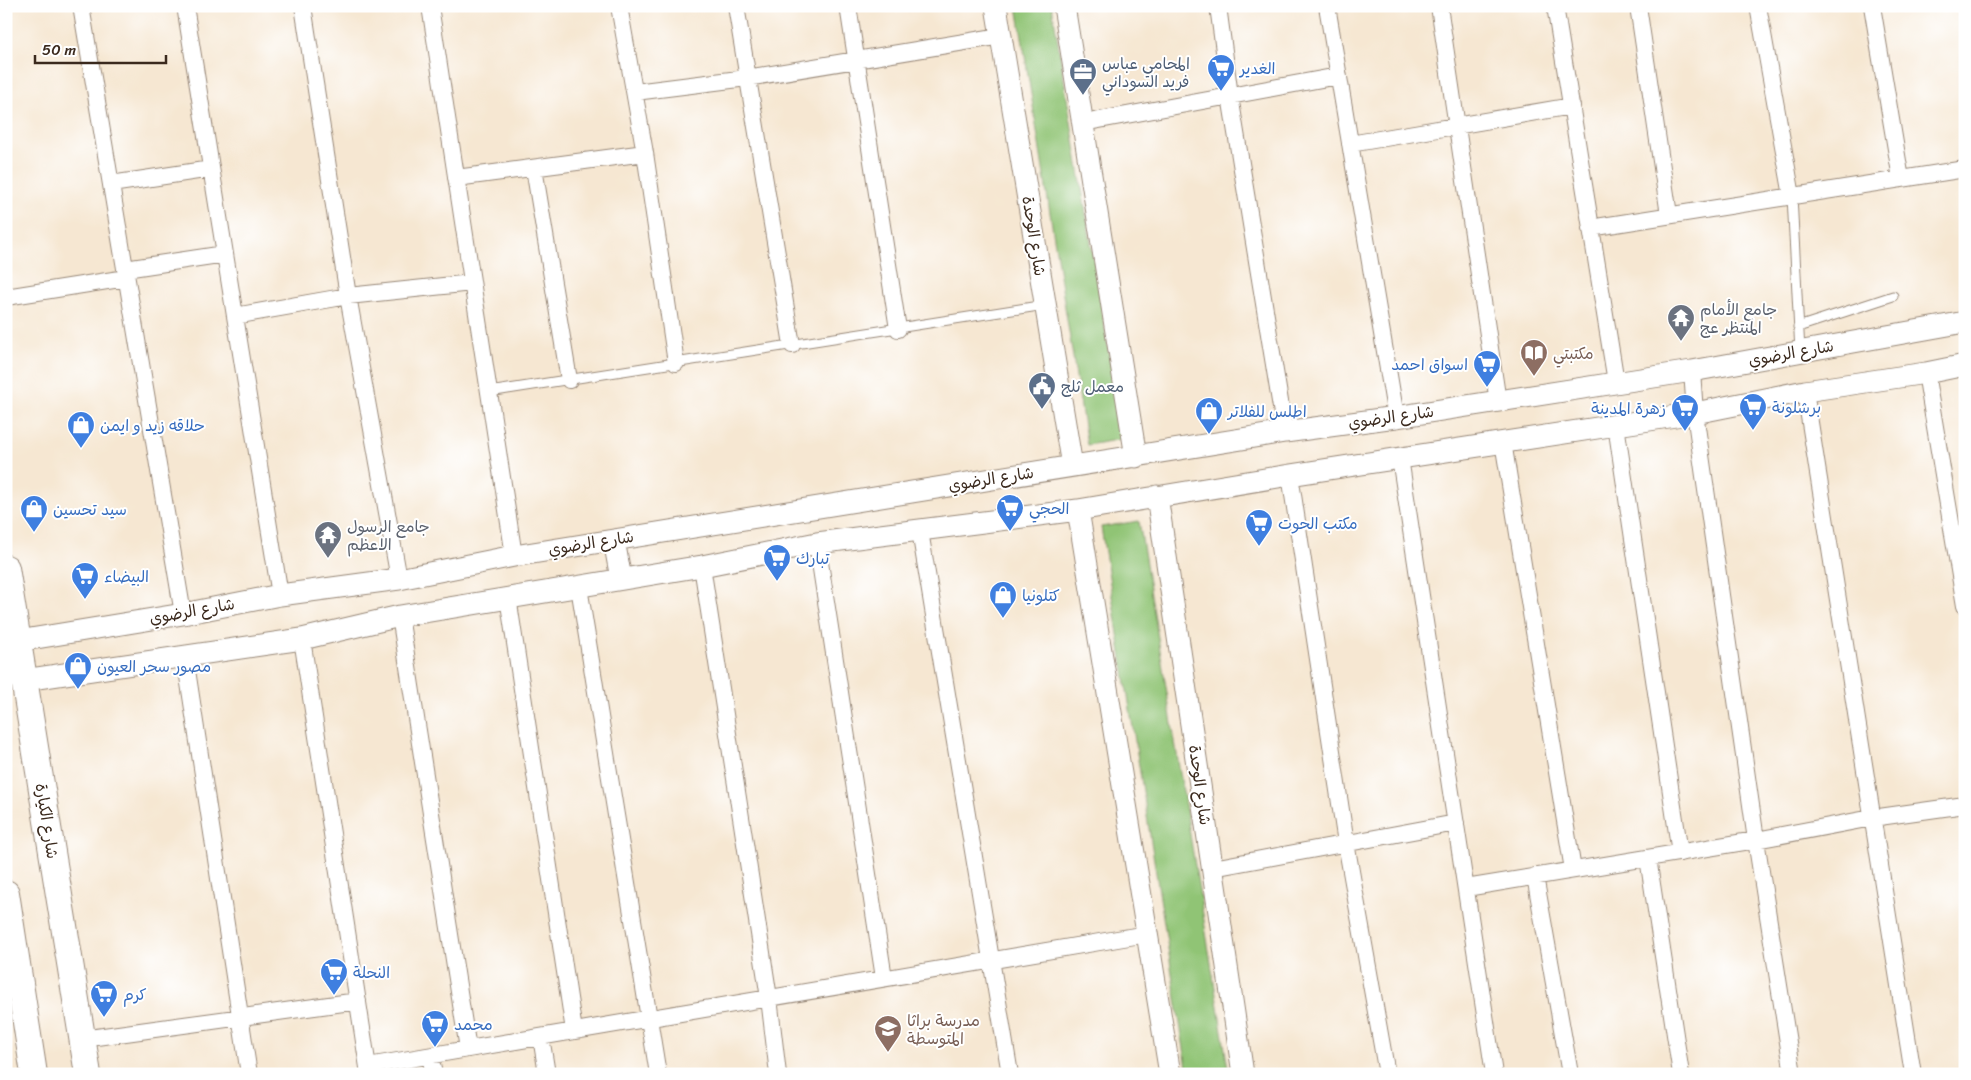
<svg xmlns="http://www.w3.org/2000/svg" width="1971" height="1080" font-family="Sriracha,'Playpen Sans Arabic',sans-serif">
  <style>
    .green { fill: #90c475; stroke: #66774a }
    .lines { fill: none; stroke-linecap: round; stroke-linejoin: round }
    .service-casing { stroke: #988878; stroke-width: 11 }
    .minor-casing { stroke: #988878; stroke-width: 18 }
    .tertiary-casing { stroke: #988878; stroke-width: 23 }
    .primary-casing { stroke: #988878; stroke-width: 28 }
    .service { stroke: #fff; stroke-width: 9 }
    .minor { stroke: #fff; stroke-width: 16 }
    .tertiary { stroke: #fff; stroke-width: 21 }
    .primary { stroke: #fff; stroke-width: 26 }
    .labels { text-anchor: middle; dominant-baseline: central; stroke-width: 4; stroke-linejoin: round; paint-order: stroke }
    .service-label { font-size: 16px; fill: #4e5e75; stroke: #fff; text-anchor: start }
    .shop-label { font-size: 16px; fill: #366cbe; stroke: #fff; text-anchor: start }
    .street-label { font-size: 16px; fill: #3b2a1e; stroke: #fff }
    .worship-label { font-size: 16px; fill: #5b616d; stroke: #fff; text-anchor: start }
    .education-label { font-size: 16px; fill: #785e54; stroke: #fff; text-anchor: start }
  </style>
  <rect width="100%" height="100%" fill="#fff"/>
  <filter id="ink" filterUnits="userSpaceOnUse"><feTurbulence type="fractalNoise" baseFrequency=".02" numOctaves="2"/><feDisplacementMap in="SourceGraphic" scale="10" xChannelSelector="R" yChannelSelector="G"/><feConvolveMatrix kernelMatrix="1 2 1 2 8 2 1 2 1" color-interpolation-filters="sRGB"/></filter>
  <filter id="wash" filterUnits="userSpaceOnUse"><feTurbulence type="fractalNoise" baseFrequency=".0096" numOctaves="4" result="noise"/><feDisplacementMap in="SourceGraphic" scale="20" xChannelSelector="R" yChannelSelector="G"/><feGaussianBlur stdDeviation="1.12" result="paint"/><feColorMatrix in="noise" values="0 0 0 0 0 0 0 0 0 0 0 0 0 0 0 0 0 1.4 0 .05"/><feComposite in="paint" operator="in"/></filter>
  <g filter="url(#wash)">
    <rect width="100%" height="100%" fill="#f6e7d2"/>
    <path class="green" d="M1017,6H1052L1123,439L1087,445Z
      M1139,521L1229,1074H1188L1101,527Z"/>
  </g>
  <g filter="url(#ink)">
    <g class="lines">
      <defs>
        <path id="service" d="M1792,196L1800,352
          M1798,327L1893,296
          M489,392L1045,305"/>
        <path id="minor" d="M81,6L183,614
          M185,6L280,595
          M303,6L348,296L399,579
          M430,6L514,556
          M619,6L645,153L676,363
          M736,6L792,345
          M848,6L898,329
          M1218,6L1230,96L1285,432
          M1327,6L1396,417
          M1439,6L1498,402
          M1555,6L1616,382
          M1638,6L1669,215
          M1758,6L1792,196
          M1872,6L1901,179
          M635,92L747,78L1001,36
          M1083,123L1338,76
          M1350,144L1572,106
          M534,168L569,380
          M456,178L645,153
          M111,184L211,169
          M1590,228L1965,169
          M125,269L225,254
          M6,297L126,278
          M235,316L348,296L472,283
          M1692,371L1695,413L1756,840L1793,1074
          M1926,373L1965,606
          M1805,391L1913,1074
          M1616,425L1680,853
          M1503,442L1573,870
          M1400,458L1494,1074
          M1290,475L1346,843L1387,1074
          M920,531L1010,1074
          M817,543L884,978
          M702,566L769,998L778,1074
          M579,587L658,1074
          M508,597L574,1031
          M400,616L468,1049
          M302,639L369,1074
          M185,657L249,1074
          M1648,858L1681,1074
          M1213,868L1456,823
          M1535,876L1570,1074
          M1466,888L1756,840L1872,818L1965,805
          M541,1037L547,1074
          M82,1039L358,1001
          M430,1056L434,1074
          M368,1066L1147,934"/>
        <path id="tertiary" d="M996,6L1072,466
          M1064,6L1136,457
          M1157,496L1243,1074
          M1078,510L1170,1074
          M614,540L621,579
          M18,641L183,614L280,595L399,579L514,556L1285,432L1396,417L1692,371L1965,322
          M24,680L302,639L400,616L702,566L817,543L1078,510L1290,475L1695,413L1805,391L1926,373L1965,365"/>
        <path id="primary" d="M6,568L88,1074
          M6,893L34,1074"/>
      </defs>
      <use href="#service" class="service-casing"/>
      <use href="#minor" class="minor-casing"/>
      <use href="#tertiary" class="tertiary-casing"/>
      <use href="#primary" class="primary-casing"/>
      <use href="#service" class="service"/>
      <use href="#minor" class="minor"/>
      <use href="#tertiary" class="tertiary"/>
      <use href="#primary" class="primary"/>
    </g>
  </g>
  <defs>
    <symbol id="supermarket-pin" viewBox="-11 -11 22 30"><path d="M0 17L-7.5 6A9.5 9.5 0 1 1 7.5 6Z" fill="#3f7fe0" stroke="#fff"/><path d="M-6-5.5h2.5l.6 2H6L4.5 2H-2.5L-4.4-4H-6ZM-1.5 3.2a1.3 1.3 0 1 0 .1 0ZM3 3.2a1.3 1.3 0 1 0 .1 0Z" fill="#fff"/></symbol>
    <symbol id="office-pin" viewBox="-11 -11 22 30"><path d="M0 17L-7.5 6A9.5 9.5 0 1 1 7.5 6Z" fill="#5c6f8a" stroke="#fff"/><path d="M-6-3h4V-5.5h4V-3h4V5H-6ZM-1-4.5V-3h2v-1.5ZM-6 0V1H6V0Z" fill="#fff"/></symbol>
    <symbol id="temple-pin" viewBox="-11 -11 22 30"><path d="M0 17L-7.5 6A9.5 9.5 0 1 1 7.5 6Z" fill="#6b7280" stroke="#fff"/><path d="M0-6L5-2H3V0L6.5 2.5H4V6H1.5V3h-3V6H-4V2.5H-6.5L-3 0V-2H-5Z" fill="#fff"/></symbol>
    <symbol id="library-pin" viewBox="-11 -11 22 30"><path d="M0 17L-7.5 6A9.5 9.5 0 1 1 7.5 6Z" fill="#8d6e63" stroke="#fff"/><path d="M-6-4Q-3-5.5-.7-3.5V5Q-3 3-6 4ZM6-4Q3-5.5 .7-3.5V5Q3 3 6 4Z" fill="#fff"/></symbol>
    <symbol id="civic-pin" viewBox="-11 -11 22 30"><path d="M0 17L-7.5 6A9.5 9.5 0 1 1 7.5 6Z" fill="#5c6f8a" stroke="#fff"/><path d="M-.6-6.5H3V-4.5H.6V-3L4-1V1h2V6H-6V1h2V-1L-.6-3ZM-1.2 2.5V6h2.4V2.5Z" fill="#fff"/></symbol>
    <symbol id="shop-pin" viewBox="-11 -11 22 30"><path d="M0 17L-7.5 6A9.5 9.5 0 1 1 7.5 6Z" fill="#3f7fe0" stroke="#fff"/><path d="M-5-2.5h2.3a2.7 3.5 0 0 1 5.4 0H5L5.5 6h-11ZM-1.5-2.5h3a1.5 2.3 0 0 0-3 0Z" fill="#fff"/></symbol>
    <symbol id="school-pin" viewBox="-11 -11 22 30"><path d="M0 17L-7.5 6A9.5 9.5 0 1 1 7.5 6Z" fill="#8d6e63" stroke="#fff"/><path d="M0-5L7-2L0 1L-7-2ZM-4 1L0 2.5L4 1V4Q0 6-4 4Z" fill="#fff"/></symbol>
  </defs>
  <g fill-rule="evenodd">
    <use href="#supermarket-pin" x="1205" y="52" width="32" height="43"/>
    <use href="#office-pin" x="1067" y="56" width="32" height="43"/>
    <use href="#temple-pin" x="1665" y="302" width="32" height="43"/>
    <use href="#library-pin" x="1518" y="337" width="32" height="43"/>
    <use href="#supermarket-pin" x="1471" y="348" width="32" height="43"/>
    <use href="#civic-pin" x="1026" y="370" width="32" height="43"/>
    <use href="#supermarket-pin" x="1737" y="391" width="32" height="43"/>
    <use href="#supermarket-pin" x="1669" y="392" width="32" height="43"/>
    <use href="#shop-pin" x="1193" y="395" width="32" height="43"/>
    <use href="#shop-pin" x="65" y="409" width="32" height="43"/>
    <use href="#supermarket-pin" x="994" y="492" width="32" height="43"/>
    <use href="#shop-pin" x="18" y="493" width="32" height="43"/>
    <use href="#supermarket-pin" x="1243" y="507" width="32" height="43"/>
    <use href="#temple-pin" x="312" y="519" width="32" height="43"/>
    <use href="#supermarket-pin" x="761" y="542" width="32" height="43"/>
    <use href="#supermarket-pin" x="69" y="560" width="32" height="43"/>
    <use href="#shop-pin" x="987" y="579" width="32" height="43"/>
    <use href="#shop-pin" x="62" y="650" width="32" height="43"/>
    <use href="#supermarket-pin" x="318" y="956" width="32" height="43"/>
    <use href="#supermarket-pin" x="88" y="978" width="32" height="43"/>
    <use href="#supermarket-pin" x="419" y="1008" width="32" height="43"/>
    <use href="#school-pin" x="872" y="1013" width="32" height="43"/>
  </g>
  <g class="labels">
    <g class="service-label">
      <text x="1102" y="63">المحامي عباس<tspan x="1102" dy="18">فريد السوداني</tspan></text>
      <text x="1061" y="386">معمل ثلج</text>
    </g>
    <g class="shop-label">
      <text x="1240" y="68">الغدير</text>
      <text x="1468" y="364" text-anchor="end">اسواق احمد</text>
      <text x="1772" y="407">برشلونة</text>
      <text x="1666" y="408" text-anchor="end">زهرة المدينة</text>
      <text x="1228" y="411">اطلس للفلاتر</text>
      <text x="100" y="425">حلاقه زيد و ايمن</text>
      <text x="1029" y="508">الحجي</text>
      <text x="53" y="509">سيد تحسين</text>
      <text x="1278" y="523">مكتب الحوت</text>
      <text x="796" y="558">تبارك</text>
      <text x="104" y="576">البيضاء</text>
      <text x="1022" y="595">كتلونيا</text>
      <text x="97" y="666">مصور سحر العيون</text>
      <text x="353" y="972">النحلة</text>
      <text x="123" y="994">كرم</text>
      <text x="454" y="1024">محمد</text>
    </g>
    <g class="street-label">
      <text transform="translate(1034 236) rotate(81)">شارع الوحدة</text>
      <text transform="translate(1791 353) rotate(-10)">شارع الرضوي</text>
      <text transform="translate(1391 417) rotate(-8)">شارع الرضوي</text>
      <text transform="translate(991 479) rotate(-9)">شارع الرضوي</text>
      <text transform="translate(591 543) rotate(-9)">شارع الرضوي</text>
      <text transform="translate(192 611) rotate(-10)">شارع الرضوي</text>
      <text transform="translate(1200 785) rotate(82)">شارع الوحدة</text>
      <text transform="translate(47 821) rotate(81)">شارع الكيارة</text>
    </g>
    <g class="worship-label">
      <text x="1700" y="309">جامع الأمام<tspan x="1700" dy="18">المنتظر عج</tspan></text>
      <text x="347" y="526">جامع الرسول<tspan x="347" dy="18">الاعظم</tspan></text>
    </g>
    <g class="education-label">
      <text x="1553" y="353">مكتبتي</text>
      <text x="907" y="1020">مدرسة براثا<tspan x="907" dy="18">المتوسطة</tspan></text>
    </g>
  </g>
  <rect width="1971" height="1080" fill="none" stroke="#fff" stroke-width="25"/>
  <path d="M35 55v8h131v-8" fill="none" stroke="#3b2a1e" stroke-width="2.5"/>
  <text x="42" y="55" font-size="15" fill="#3b2a1e" stroke="#ffffff" stroke-width="4" paint-order="stroke">50 m</text>
</svg>
